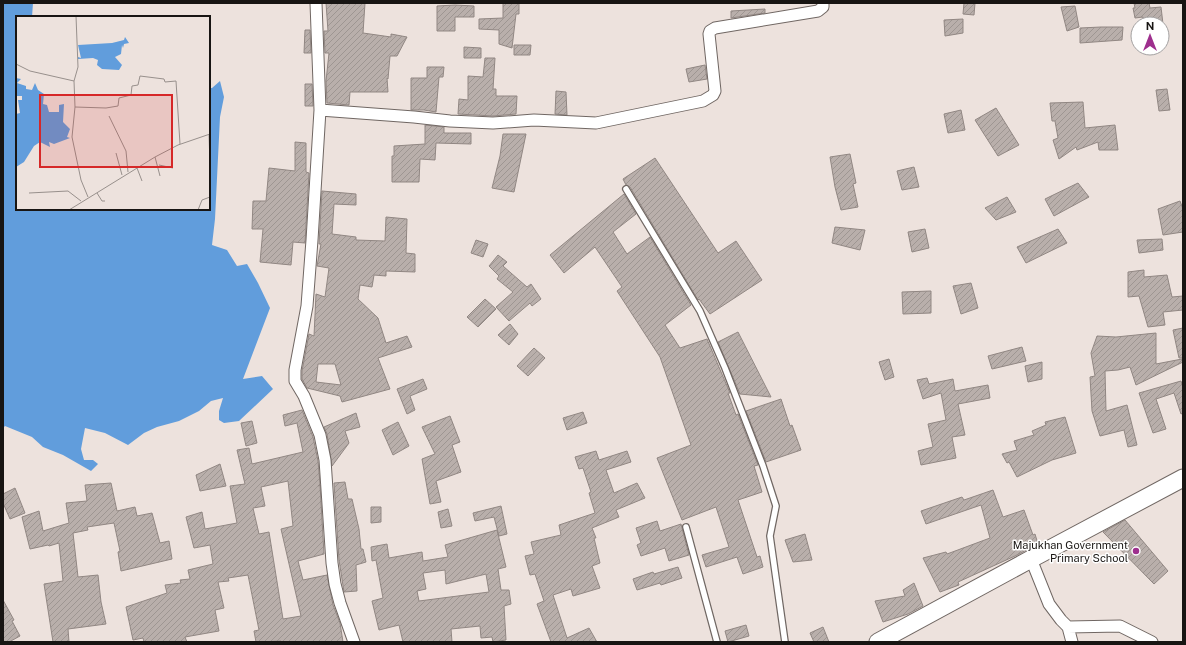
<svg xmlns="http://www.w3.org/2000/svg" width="1186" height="645" font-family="'Public Sans',sans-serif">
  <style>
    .water { fill: #619ddc }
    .building { fill: url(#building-hatch); stroke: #918783; fill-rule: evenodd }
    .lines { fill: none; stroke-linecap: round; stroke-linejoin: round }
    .service-casing { stroke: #706763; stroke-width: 8 }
    .minor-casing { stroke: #706763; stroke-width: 13 }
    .primary-casing { stroke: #706763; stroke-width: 19 }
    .service { stroke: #fff; stroke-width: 5.5 }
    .minor { stroke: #fff; stroke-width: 11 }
    .primary { stroke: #fff; stroke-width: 17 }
    .poi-dot { fill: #9e2f8e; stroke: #fff; stroke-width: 1.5 }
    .labels { text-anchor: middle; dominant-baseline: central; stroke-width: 3; stroke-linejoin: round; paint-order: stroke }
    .poi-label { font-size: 11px; fill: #181513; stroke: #fff; text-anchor: end }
    .inset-road { fill: none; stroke: #98908c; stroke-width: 1 }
    .view { fill: #d62828; fill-opacity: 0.15; stroke: #d62828; stroke-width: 2 }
    .inset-edge { fill: none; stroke: #181513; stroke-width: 2 }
  </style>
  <defs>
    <pattern id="building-hatch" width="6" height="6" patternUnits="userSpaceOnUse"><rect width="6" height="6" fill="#b9afab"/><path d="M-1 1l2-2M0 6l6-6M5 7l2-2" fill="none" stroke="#9e9692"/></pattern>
  </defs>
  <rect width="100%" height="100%" fill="#ede2dd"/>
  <path class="water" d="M3,3H33L32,17H17V209H209V88H212L220,81L224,97L220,117L215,219L212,245L227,250L237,266L247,264L258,283L270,308L243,379L262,376L273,389L239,421L224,423L219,420V411L223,398L211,401L199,411L179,421L157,427L144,433L128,445L105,433L85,428L81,449L84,460H93L98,464L91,471L63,455L43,447L32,437L5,426L3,428Z"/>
  <path class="building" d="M326,3H365L363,33L391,37V34L407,37L397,56H390L388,79L387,78L388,92H350L349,105L327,103L326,81L329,53H325L324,31H328Z
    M503,3H519V14H516L512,48L499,44V30L479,29V19L503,18Z
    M964,3H975L974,15L963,14Z
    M1134,3H1149L1150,8L1161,7L1163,24H1142L1143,17L1135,18L1133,8H1135Z
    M455,5L474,6V17H455V31H437V6Z
    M1075,6L1079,27L1067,31L1061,7Z
    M765,9V13L731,18V11Z
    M963,19V33L945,36L944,20Z
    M1101,27H1123L1122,40L1080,43V28Z
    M305,30H310L311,53H304Z
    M514,45H531L530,55H514Z
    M464,47L481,48V58H464Z
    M485,58H495L493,89H496V96H517L516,114L493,116L458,114L459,99L468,100V76L483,77Z
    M705,65L707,79L689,82L686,69Z
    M427,67H444L443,77H439L436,112L424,110H411V78H427Z
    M305,84H312L313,106H305Z
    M1167,89L1170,110L1159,111L1156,90Z
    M556,91L566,92L567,115L555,114Z
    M1083,102L1085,128L1115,125L1118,150H1099L1098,142L1077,150L1076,147L1059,159L1053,140L1058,138L1055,121H1052L1050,103Z
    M996,108L1019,145L998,156L975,120Z
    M961,110L965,130L948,133L944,114Z
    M425,125L444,127V133H471V144L436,143L435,160L420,159L419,182H392V156H394V146L425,144Z
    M503,134H526L514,192L492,188L500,156Z
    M295,142L306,143V172L309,173L305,243L293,242L291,265L260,262L263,229H252L253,201H266L269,168L295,171Z
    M850,154L856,183L853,184L858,207L841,210L835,187L830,157Z
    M655,158L718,253L736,241L762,280L710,314L699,299L698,300L630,187L626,185L623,179Z
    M914,167L919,187L902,190L897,171Z
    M1078,183L1089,197L1054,216L1045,199Z
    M322,191L356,194V205L334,204L332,234L356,237V240L385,241L386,217L407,219L406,253L415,254V272L386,271V276L374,275L372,287L360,285L358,299L378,318L386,343L407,336L412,347L378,358L390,389L342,402L340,396L307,388L302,379V371L309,334L314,336L316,294L325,297L329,268L317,266L321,244H319ZM318,364H335L341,385L316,382Z
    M624,194L636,214L613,232L627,254L650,237L691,305L665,325L680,348L707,339L730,393H728L736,415L738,414L758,465L754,466L762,492L738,500L757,557L760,556L763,567L743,574L737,557L706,567L702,555L729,547L716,507L682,520L657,458L691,445L660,357L617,291L622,287L595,247L564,273L550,255Z
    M1007,197L1016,212L996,220L985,208Z
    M1180,201L1183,209V232L1163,235L1158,209Z
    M835,227L865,230L860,250L832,243Z
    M925,229L929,248L912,252L908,232Z
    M1058,229L1067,243L1026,263L1017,247Z
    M1162,239L1163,250L1139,253L1137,240Z
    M476,240L488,244L483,257L471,253Z
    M498,255L507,262L503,266L527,287L531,284L541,299L532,306L530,303L509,321L496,307L513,292L497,279L499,276L489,266Z
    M1144,270V277L1167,275L1172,297L1183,296V310L1163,312L1165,325L1148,327L1139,296L1128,297V272Z
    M971,283L978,308L961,314L953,286Z
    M931,291V313L903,314L902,292Z
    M485,299L496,309L478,327L467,317Z
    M510,324L518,334L509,345L498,335Z
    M1183,328V358H1179L1173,330Z
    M738,332L771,397L740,394L718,342Z
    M1156,333V364L1182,359L1183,362L1136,385L1130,367L1118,370L1105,371L1106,411L1127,405L1137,445L1128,447L1124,430L1100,436L1092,411L1090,377L1095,376L1091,353L1097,336L1116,337Z
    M1022,347L1026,361L992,369L988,356Z
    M534,348L545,358L528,376L517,366Z
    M889,359L894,377L885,380L879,362Z
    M1042,362V379L1028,382L1025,366Z
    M927,378L929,384L953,379L955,391L988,385L990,398L958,404L965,435L952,437L956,458L921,465L918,451L933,447L928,424L946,420L941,393L923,399L917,380Z
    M423,379L427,389L410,396L415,410L407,414L397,389Z
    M1181,381L1183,388V413L1181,414L1174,393L1156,399L1166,429L1153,433L1139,393Z
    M781,399L790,426L792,425L801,450L766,462L746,411Z
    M302,410L313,437L318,461L320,484L318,486L320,485L324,554L298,561L303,580L327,575L333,605L340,623L343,642H281V641L256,642L254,631L259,630L248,575L228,578L229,581L218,582L224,608L215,610L219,631L185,637L187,642H144L143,638L133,640L126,607L167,593L165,585L181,583L180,580L190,579L188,570L213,564L210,545L194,548L186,517L202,512L205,529L237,523L230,486L245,484L237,450L249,448L252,464L303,452L297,423L285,426L283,415ZM288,481L293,526L281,529L301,616L283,619L269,532L259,534L253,508L265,506L261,487Z
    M583,412L587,423L567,430L563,418Z
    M356,413L360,427L345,431L349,443L332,466L327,434L324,427Z
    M450,416L460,442L452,445L461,472L436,481L441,502L430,504L422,459L435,454L422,427Z
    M1065,417L1076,453L1052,460L1017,477L1009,462L1007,463L1002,454L1017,450L1014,441L1034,435L1032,431L1046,425L1045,422Z
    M252,421L257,443L246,446L241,423Z
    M398,422L409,446L393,455L382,430Z
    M596,451L599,460L627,451L631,462L606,470L614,493L637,483L645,498L616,510L619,517L592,528L596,538H594L600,563L592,566L600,588L573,596L571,589L553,595L567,638L589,628L597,642H551L537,604L544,601L535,574L530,575L525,556L534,554L531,542L561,535L559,525L595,513L589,493L591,492L583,468L579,469L575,457Z
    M220,464L226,486L200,491L196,475Z
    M345,482L348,499H352L359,529L361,549H363L366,562L356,565L357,591L344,592L339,560L334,483Z
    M111,483L117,511L135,507L137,516L152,513L160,543L169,541L172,559L121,571L118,552L120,551L114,523L87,527L88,530L73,533L78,577L98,575L101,602L106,624L68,629L69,642H53L44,584L63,581L59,543L49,546L48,545L30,549L22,517L39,511L43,531L69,523L66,503L87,501L85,485Z
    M15,488L25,513L10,519L3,503V494Z
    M993,490L1003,517L1024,510L1033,535L1035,534L1038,544L1015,556L958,582L959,585L940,592L923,558L946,552L947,554L990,538L981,505L926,524L921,511L962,497L964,500Z
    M501,506L507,534L499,536L494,517L475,521L473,513Z
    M371,507H381V522L371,523Z
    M448,509L452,526L441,528L438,512Z
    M1125,520L1168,571L1154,584L1103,532Z
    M657,521L660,531L681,524L689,555L669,561L665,548L641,556L637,545L641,543L636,528Z
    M497,530L506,567L498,569L501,590H509L511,604L504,606L506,640L493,642L492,637L481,638L480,626L451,629L452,642H403L399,625L379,630L372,601L383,598L376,560L372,561L371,547L387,544L389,558L422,552L423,561L448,557L445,545ZM445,570L446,584L486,574L489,592L419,601L417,591L426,589L423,573Z
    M805,534L812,560L793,562L785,540Z
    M678,567L682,578L661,585L660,583L637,590L633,579L653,572L654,574Z
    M914,583L923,606L908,614L883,622L875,601L905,596L903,590Z
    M3,600L14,620L12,621L20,636L9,642H3Z
    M746,625L749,636L728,642L725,631Z
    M823,627L829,642H814L810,633Z"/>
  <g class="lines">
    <defs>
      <path id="service" d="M626,189L700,311L725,368L763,466L776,506L770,536L785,642
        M686,527L717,642"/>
      <path id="minor" d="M316,3L320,110L312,240L307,306L295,370V381L304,396L320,435L325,460L332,563L335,584L340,603L354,642
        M320,110L414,117L450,121L493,123L534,120L596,123L703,101L713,95L715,91L709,34L710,31L715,28L818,11L823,7V3
        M1031,559L1049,604L1061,620L1068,627L1072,642
        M1068,627L1120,626L1152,642"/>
      <path id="primary" d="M878,642L1031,559L1183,478"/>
    </defs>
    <use href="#service" class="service-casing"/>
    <use href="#minor" class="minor-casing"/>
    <use href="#primary" class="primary-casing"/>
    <use href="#service" class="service"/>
    <use href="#minor" class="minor"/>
    <use href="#primary" class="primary"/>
  </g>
  <circle class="poi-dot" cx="1136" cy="551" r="4"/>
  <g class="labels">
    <g class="poi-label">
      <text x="1128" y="545">Majukhan Government<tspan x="1128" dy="13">Primary School</tspan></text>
    </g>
  </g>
  <g transform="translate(16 16)">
    <rect width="194" height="194" fill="#ede2dd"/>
    <path d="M109,21L113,27L108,28L107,32L106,29L105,38L99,41L106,49L103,54L86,53L81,49L82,44L77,42L62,43V41L65,42L62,29L96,27L108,24ZM0,62L5,63L1,67L10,70V73L16,74L19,67L22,74L28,78L27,88L31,89L33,96H43V89L48,88L47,106L54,113L51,121L54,122L38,128L33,126L34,131L24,126L18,130L8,146L0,151V98L4,97L2,84H6V80H0Z" fill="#619ddc"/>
    <path class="inset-road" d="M60,0L62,51L58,65L59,91L56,121L65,164L72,181M0,48L14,55L58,65M59,91L90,92L102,90L103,82L115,79L116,70L122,69L124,60L148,63L149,66L160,65L164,128M93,100L110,135L112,156M193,118L194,149M100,137L106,159M139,141L144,160M143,149L157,152M121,152L126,165M194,165V180M13,177L52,175L65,185M81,177L86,185H89M53,194L139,141L162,129L194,118M182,194L186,184L194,181"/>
    <path class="view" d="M24,79H156V151H24Z"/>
    <rect width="194" height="194" class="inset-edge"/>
  </g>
  <rect width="1186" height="645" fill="none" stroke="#181513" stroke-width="8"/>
  <g transform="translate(1150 36)"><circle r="19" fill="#ffffff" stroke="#a3a1a1"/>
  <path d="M0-3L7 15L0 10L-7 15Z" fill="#9e2f8e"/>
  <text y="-6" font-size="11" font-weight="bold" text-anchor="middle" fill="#181513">N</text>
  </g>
</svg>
